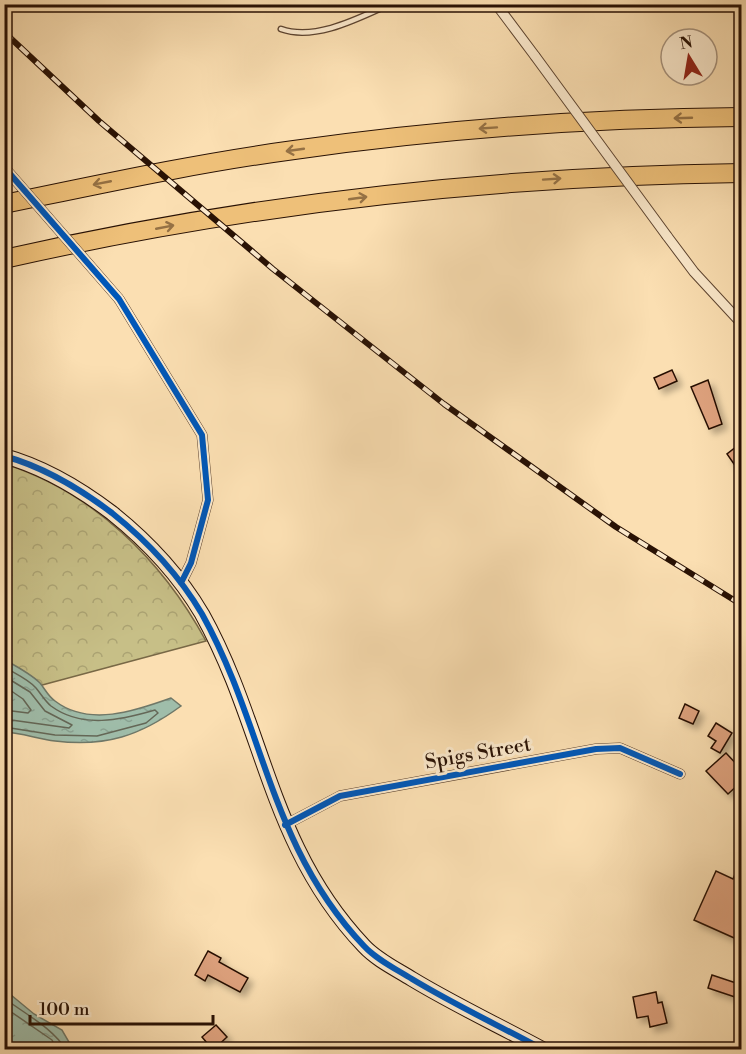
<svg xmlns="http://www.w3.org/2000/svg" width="746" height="1054" font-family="'Libre Bodoni',serif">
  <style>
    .forest { fill: url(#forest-crowns); stroke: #786846; stroke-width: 1.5 }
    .water { fill: url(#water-ripples); stroke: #6f7868; stroke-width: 1.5 }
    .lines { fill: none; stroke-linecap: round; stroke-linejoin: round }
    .shore { stroke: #646757; stroke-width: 1.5 }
    .building { fill: #dea27e; stroke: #281104; stroke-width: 1.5; filter: url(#shadow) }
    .lane-casing { stroke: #5d4430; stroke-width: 7 }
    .street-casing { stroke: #5d4430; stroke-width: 11 }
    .secondary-casing { stroke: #281104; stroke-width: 16 }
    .highway-casing { stroke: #281104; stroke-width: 20 }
    .lane { stroke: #fceacd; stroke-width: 4.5 }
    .street { stroke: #fceacd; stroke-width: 9 }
    .secondary { stroke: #fceacd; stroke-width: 14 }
    .highway { stroke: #eec079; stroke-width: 18 }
    .rail-casing { stroke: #281104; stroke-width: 6 }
    .rail { stroke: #fceacd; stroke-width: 4; stroke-dasharray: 11; stroke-linecap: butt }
    .street-bridge-casing { stroke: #5d4430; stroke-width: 11; stroke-linecap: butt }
    .street-bridge { stroke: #fceacd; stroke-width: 9 }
    .cycleway-casing { stroke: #fceacd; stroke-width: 10 }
    .cycleway { stroke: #0057b8; stroke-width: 6 }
    .oneway { stroke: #957144 }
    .labels { text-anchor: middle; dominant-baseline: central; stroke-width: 6; stroke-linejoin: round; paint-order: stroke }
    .street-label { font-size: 20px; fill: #281104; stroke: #fceacd }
  </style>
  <defs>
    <pattern id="forest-crowns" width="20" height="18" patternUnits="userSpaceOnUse" patternTransform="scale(1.5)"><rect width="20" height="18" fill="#c7bf87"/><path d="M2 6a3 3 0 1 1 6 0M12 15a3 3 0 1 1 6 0" fill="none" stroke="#aba373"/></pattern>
    <pattern id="water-ripples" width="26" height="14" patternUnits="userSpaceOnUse" patternTransform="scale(1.5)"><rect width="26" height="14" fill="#9fbdaa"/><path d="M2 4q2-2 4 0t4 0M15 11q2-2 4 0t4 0" fill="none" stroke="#89a191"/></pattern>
    <filter id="shadow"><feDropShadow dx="5" dy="5" stdDeviation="3" flood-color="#0004"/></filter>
  </defs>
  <rect width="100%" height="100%" fill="#fbdfb2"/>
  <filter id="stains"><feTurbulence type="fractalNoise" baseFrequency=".00333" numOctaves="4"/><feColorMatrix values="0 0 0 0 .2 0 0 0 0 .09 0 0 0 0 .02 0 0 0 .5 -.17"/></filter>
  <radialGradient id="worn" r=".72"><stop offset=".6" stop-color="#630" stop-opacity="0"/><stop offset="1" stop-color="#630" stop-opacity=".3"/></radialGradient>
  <path class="forest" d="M5,464C93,492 162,560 206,641L5,695Z"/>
  <path class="water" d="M5,660C16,666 31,674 40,683C45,689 48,696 55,701C89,727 135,711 171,698L181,706C140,736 106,747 55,741C38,739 22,733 5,732Z
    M5,990L34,1014L62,1030L73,1049H5Z"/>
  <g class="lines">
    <path class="shore" d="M4,667C14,673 28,679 36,688C41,694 45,701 51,706C82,729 121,720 155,710L158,713L146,723L97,736L55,735L4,727
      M4,676L30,692L45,711L72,725L69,728L4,719
      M4,686L23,699L31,710L28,713L4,710
      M4,998C25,1014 53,1028 66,1050
      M4,1007L52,1040L57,1050"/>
  </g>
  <path class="building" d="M672,370L677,381L659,389L654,378Z
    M708,380L722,424L709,429L691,387Z
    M741,443V474L727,454Z
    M685,704L699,711L693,724L679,718Z
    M716,723L732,733L720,753L711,748L716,741L708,736Z
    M726,753L741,769V782L728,794L706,771Z
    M741,860V941L694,920L716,871L733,879Z
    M208,951L221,958L219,962L248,978L240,992L208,975L205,981L195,975Z
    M712,975L739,984L735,997L708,988Z
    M656,992L658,1003L662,1002L667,1023L650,1027L648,1016L637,1018L633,997Z
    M216,1025L227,1037L213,1050L202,1037Z"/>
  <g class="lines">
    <defs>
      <path id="lane" d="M281,29C315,41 357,19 390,4"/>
      <path id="street" d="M496,4L535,56
        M667,236L694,272L742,324
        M119,299L202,435L208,500L191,563L181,583
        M285,825L340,796L596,749L620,748L680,774"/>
      <path id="secondary" d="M4,456C44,467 79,488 112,513C147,541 179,575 202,614C265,727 269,846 364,946C377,960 396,969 412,979C455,1005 500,1026 544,1050"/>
      <path id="highway" d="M4,204C101,184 197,163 294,150C442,129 592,118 742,117
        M4,259C247,204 494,176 742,173"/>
    </defs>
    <use href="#lane" class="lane-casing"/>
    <use href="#street" class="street-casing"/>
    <use href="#secondary" class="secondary-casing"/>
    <use href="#highway" class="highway-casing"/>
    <use href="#lane" class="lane"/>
    <use href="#street" class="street"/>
    <use href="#secondary" class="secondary"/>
    <use href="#highway" class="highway"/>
    <defs>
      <path id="rail" d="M4,32L99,121L273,269L444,404L616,527L742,605"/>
    </defs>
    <use href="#rail" class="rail-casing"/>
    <use href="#rail" class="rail"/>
    <defs>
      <path id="street-bridge" d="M535,56L667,236
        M4,167L119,299"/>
    </defs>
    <use href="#street-bridge" class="street-bridge-casing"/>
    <use href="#street-bridge" class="street-bridge"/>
    <defs>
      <path id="cycleway" d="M4,167L119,299L202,435L208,500L191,563L181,583
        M4,456C44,467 79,488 112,513C147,541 179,575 202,614C265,727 269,846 364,946C377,960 396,969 412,979C455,1005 500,1026 544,1050
        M285,825L340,796L596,749L620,748L680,774"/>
    </defs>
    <use href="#cycleway" class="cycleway-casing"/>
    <use href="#cycleway" class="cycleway"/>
  </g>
  <defs><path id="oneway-shaft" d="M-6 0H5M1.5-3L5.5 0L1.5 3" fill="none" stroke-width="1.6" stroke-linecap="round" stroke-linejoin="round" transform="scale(1.5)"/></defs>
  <g class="oneway">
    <use href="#oneway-shaft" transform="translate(683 118) rotate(178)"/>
    <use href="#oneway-shaft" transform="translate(488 128) rotate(176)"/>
    <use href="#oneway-shaft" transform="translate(295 150) rotate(172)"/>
    <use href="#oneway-shaft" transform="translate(552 179) rotate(-4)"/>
    <use href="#oneway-shaft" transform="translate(102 183) rotate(169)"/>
    <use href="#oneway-shaft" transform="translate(358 198) rotate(-8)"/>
    <use href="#oneway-shaft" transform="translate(165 227) rotate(-11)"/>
  </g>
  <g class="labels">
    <g class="street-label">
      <text transform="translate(478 754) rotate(-10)">Spigs Street</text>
    </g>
  </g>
  <rect width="746" height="1054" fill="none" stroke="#fbdfb2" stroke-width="24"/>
  <rect x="6" y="6" width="734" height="1042" fill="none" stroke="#281104" stroke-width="3"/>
  <rect x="12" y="12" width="722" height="1030" fill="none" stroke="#281104" stroke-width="1.5"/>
  <g transform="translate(689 57) rotate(349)"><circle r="28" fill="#fceacd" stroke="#a7937d" stroke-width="1.5"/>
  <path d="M0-4.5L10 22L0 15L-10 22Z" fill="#8f2418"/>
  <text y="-9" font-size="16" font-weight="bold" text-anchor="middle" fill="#281104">N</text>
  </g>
  <path d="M30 1015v9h183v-9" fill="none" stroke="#281104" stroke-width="3"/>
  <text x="39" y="1015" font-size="18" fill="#281104" stroke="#fceacd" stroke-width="4.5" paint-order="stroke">100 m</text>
  <rect width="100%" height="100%" filter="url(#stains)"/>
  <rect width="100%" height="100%" fill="url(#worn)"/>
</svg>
